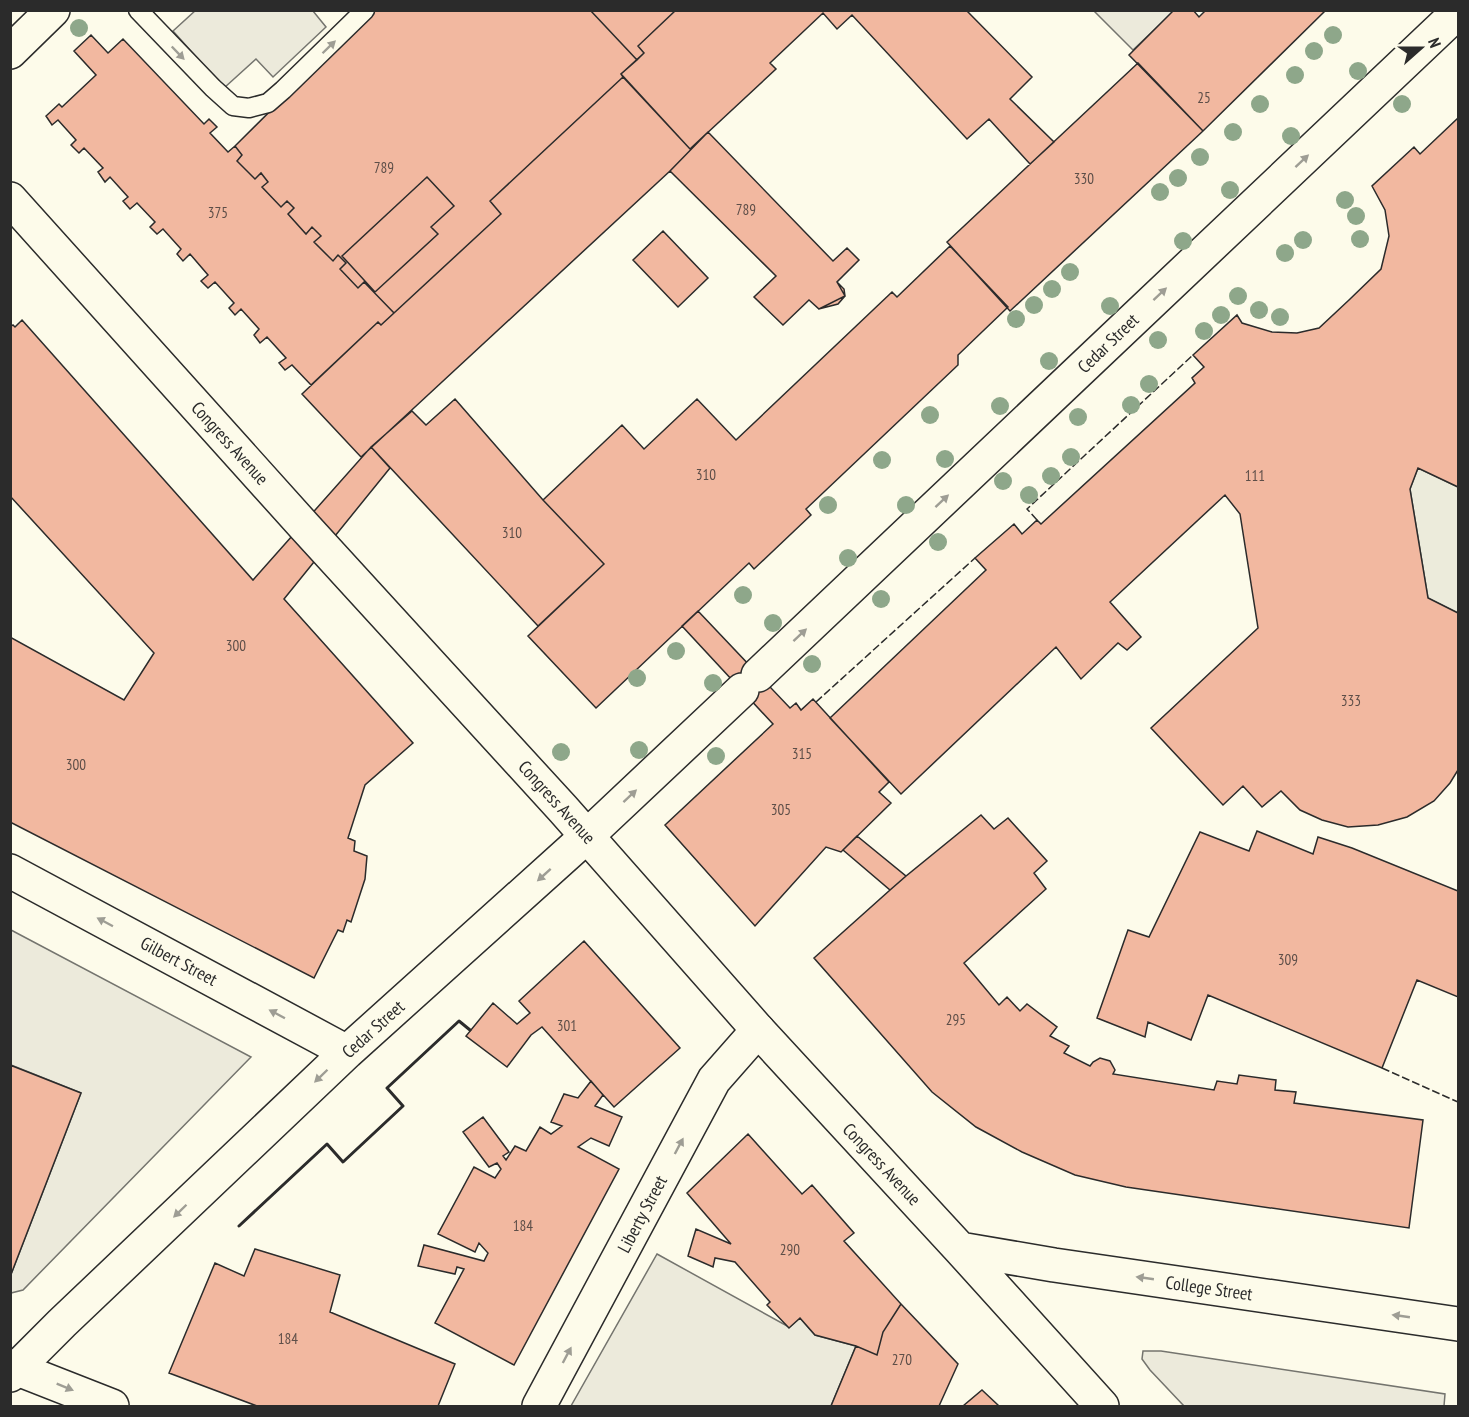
<svg xmlns="http://www.w3.org/2000/svg" width="1469" height="1417" font-family="'PT Sans Narrow',sans-serif">
  <style>
    .green { fill: #ecebdb; stroke: #74746e; stroke-width: 1.5 }
    .parking { fill: #eceadb; stroke: #74746e; stroke-width: 1.5 }
    .building { fill: #f2b8a0; stroke: #2b2b2b; stroke-width: 1.5 }
    .lines { fill: none; stroke-linecap: round; stroke-linejoin: round }
    .lane-casing { stroke: #2b2b2b; stroke-width: 21 }
    .street-casing { stroke: #2b2b2b; stroke-width: 36 }
    .secondary-casing { stroke: #2b2b2b; stroke-width: 36 }
    .lane { stroke: #fdfbea; stroke-width: 18 }
    .street { stroke: #fdfbea; stroke-width: 33 }
    .secondary { stroke: #fdfbea; stroke-width: 33 }
    .fence { stroke: #2b2b2b; stroke-width: 1.5; stroke-dasharray: 8 3; stroke-linecap: butt }
    .wall { stroke: #2b2b2b; stroke-width: 3 }
    .tree { fill: #8ea78a }
    .oneway { fill: #9e9d94 }
    .labels { text-anchor: middle; dominant-baseline: central; stroke-width: 4.5; stroke-linejoin: round; paint-order: stroke }
    .number-label { font-size: 15px; fill: #5d4e48 }
    .street-label { font-size: 18px; fill: #2b2b2b; stroke: #fdfbea }
  </style>
  <rect width="100%" height="100%" fill="#fdfbea"/>
  <path class="green" d="M1418,468L1458,487V613L1428,598L1410,489Z"/>
  <path class="parking" d="M196,10L313,11L326,27L273,77L256,59L224,88L173,31Z
    M1094,11H1174L1133,50Z
    M11,930L251,1057L23,1290L11,1293L10,1277L81,1093L11,1065Z
    M657,1254L789,1327L800,1318L815,1335L856,1346L831,1406H571Z
    M1143,1351H1161L1445,1394L1444,1406H1184L1150,1370L1142,1359Z"/>
  <path class="building" d="M372,10H590L637,60L621,74L623,77L490,201L501,214L394,313L364,282L358,288L340,269L346,263L338,255L333,261L314,242L321,236L312,227L306,234L288,214L294,208L287,201L281,207L262,187L268,182L261,173L255,179L237,161L242,155L235,146Z
    M590,10H676L638,46L644,53L637,60Z
    M676,10H966L1032,77L1010,99L1054,142L1030,164L989,119L967,139L852,15L837,29L823,13L770,63L776,69L690,149L621,74L644,53L638,46Z
    M1174,10H1193L1199,17L1206,10H1326L1203,131L1129,55Z
    M91,35L108,53L123,39L204,124L209,119L217,127L210,133L228,152L235,146L242,155L237,161L255,179L261,173L268,182L262,187L281,207L287,201L294,208L288,214L306,234L312,227L321,236L314,242L333,261L338,255L346,263L340,269L358,288L364,282L394,313L381,325L378,322L311,385L292,365L285,370L279,363L286,358L267,337L260,343L254,335L259,329L241,309L235,315L229,308L234,303L215,282L208,288L201,281L208,275L190,254L183,261L177,254L181,249L163,229L157,234L150,227L155,222L137,203L130,209L123,201L128,197L110,177L105,182L98,172L103,168L84,148L79,153L71,145L76,140L58,120L52,125L46,116L59,104L62,107L96,75L74,51Z
    M1138,63L1203,131L1010,311L947,242Z
    M623,77L690,149L708,132L833,261L847,248L859,260L837,282L844,289L845,296L838,304L819,309L809,300L783,325L754,297L776,276L670,171L361,457L302,394L378,322L381,325L501,214L490,201Z
    M1458,118V487L1418,468L1410,489L1428,598L1458,613V770L1450,783L1434,801L1407,817L1378,825L1348,827L1322,820L1300,810L1281,791L1262,807L1243,786L1223,805L1151,728L1258,628L1240,514L1225,495L1110,602L1141,637L1127,650L1118,643L1081,679L1056,647L901,794L830,718L986,570L975,558L1014,524L1022,534L1037,520L1041,524L1195,383L1192,378L1204,367L1193,355L1237,315L1242,323L1272,332L1297,333L1319,328L1349,300L1381,269L1389,236L1385,210L1372,186L1414,147L1420,154Z
    M708,132L833,261L847,248L859,260L837,282L845,296L819,309L809,300L783,325L754,297L776,276L670,171Z
    M427,177L454,206L431,227L438,234L375,292L342,256Z
    M663,231L708,278L678,307L633,260Z
    M950,246L1008,307L958,355V365L806,509L811,515L754,569L749,563L596,708L528,636L604,564L543,500L622,425L644,449L697,399L736,440L892,292L897,297Z
    M22,320L253,580L371,447L390,468L284,599L413,743L365,785L348,838L355,841L354,851L367,856L365,879L351,922L347,920L343,932L338,930L314,978L10,822V637L124,700L154,653L10,496V327L13,325L15,327Z
    M455,399L543,500L604,564L538,626L371,447L412,411L426,425Z
    M698,611L790,708L796,703L801,710L813,699L889,782L879,792L891,803L841,852L826,847L755,926L665,825L773,724L682,626Z
    M981,815L994,829L1008,818L1047,861L1034,873L1046,889L964,963L999,1005L1007,997L1020,1011L1027,1004L1057,1027L1050,1036L1069,1046L1064,1053L1090,1066L1093,1062L1100,1058L1110,1061L1115,1070L1113,1074L1214,1090L1217,1081L1237,1084L1239,1075L1276,1080L1275,1090L1296,1092L1294,1103L1423,1120L1409,1228L1126,1187L1075,1175L1022,1152L976,1127L932,1092L814,958L890,890L843,850L857,836L906,876Z
    M1257,831L1313,854L1318,837L1352,848L1458,891V997L1417,980L1382,1068L1208,995L1191,1040L1148,1022L1145,1037L1097,1018L1128,930L1149,937L1200,832L1249,851Z
    M857,836L906,876L890,890L843,850Z
    M584,941L680,1048L614,1107L542,1027L531,1035L507,1067L466,1036L493,1003L517,1024L530,1013L519,1001Z
    M10,1065L81,1093L10,1277Z
    M591,1081L603,1095L595,1106L622,1117L609,1146L591,1138L578,1147L619,1169L514,1365L435,1323L464,1269L457,1267L455,1274L418,1266L424,1245L484,1261L488,1253L479,1243L475,1252L438,1234L474,1167L495,1178L501,1169L497,1163L489,1167L463,1132L483,1117L509,1152L503,1156L506,1160L515,1146L526,1151L540,1127L551,1134L562,1126L551,1122L564,1094L578,1098Z
    M748,1134L802,1194L812,1185L854,1233L844,1241L901,1304L883,1332L877,1355L856,1346L815,1335L800,1318L789,1328L767,1305L770,1302L735,1262L715,1258L713,1267L688,1256L696,1229L731,1244L687,1193Z
    M255,1249L340,1275L330,1312L455,1364L438,1406H257L169,1373L215,1263L244,1276Z
    M901,1304L958,1364L939,1406H831L856,1346L877,1355L883,1332Z
    M982,1390L999,1406H963Z"/>
  <g class="lines">
    <defs>
      <path id="lane" d="M138,10L213,88L233,106L249,108L268,103L283,90L365,10"/>
      <path id="street" d="M758,675L1458,12
        M10,871L347,1052
        M10,1375L62,1323L347,1052L587,836L742,690
        M539,1406L714,1080L758,1030"/>
      <path id="secondary" d="M10,52L53,10
        M10,199L305,527L563,809L758,1030L960,1249L1102,1406
        M960,1249L1054,1265L1458,1324
        M10,1366L112,1406"/>
    </defs>
    <use href="#lane" class="lane-casing"/>
    <use href="#street" class="street-casing"/>
    <use href="#secondary" class="secondary-casing"/>
    <use href="#lane" class="lane"/>
    <use href="#street" class="street"/>
    <use href="#secondary" class="secondary"/>
    <path class="fence" d="M1037,520L1027,509L1193,355
      M816,702L975,558
      M1382,1068L1458,1102"/>
    <path class="wall" d="M239,1226L327,1144L343,1162L403,1106L387,1088L459,1021L470,1030"/>
  </g>
  <g class="tree">
    <circle cx="79" cy="28" r="9"/>
    <circle cx="1333" cy="35" r="9"/>
    <circle cx="1314" cy="51" r="9"/>
    <circle cx="1358" cy="71" r="9"/>
    <circle cx="1295" cy="75" r="9"/>
    <circle cx="1260" cy="104" r="9"/>
    <circle cx="1402" cy="104" r="9"/>
    <circle cx="1233" cy="132" r="9"/>
    <circle cx="1291" cy="136" r="9"/>
    <circle cx="1200" cy="157" r="9"/>
    <circle cx="1178" cy="178" r="9"/>
    <circle cx="1230" cy="190" r="9"/>
    <circle cx="1160" cy="192" r="9"/>
    <circle cx="1345" cy="200" r="9"/>
    <circle cx="1356" cy="216" r="9"/>
    <circle cx="1360" cy="239" r="9"/>
    <circle cx="1303" cy="240" r="9"/>
    <circle cx="1183" cy="241" r="9"/>
    <circle cx="1285" cy="253" r="9"/>
    <circle cx="1070" cy="272" r="9"/>
    <circle cx="1052" cy="289" r="9"/>
    <circle cx="1238" cy="296" r="9"/>
    <circle cx="1034" cy="305" r="9"/>
    <circle cx="1110" cy="306" r="9"/>
    <circle cx="1259" cy="310" r="9"/>
    <circle cx="1221" cy="315" r="9"/>
    <circle cx="1280" cy="317" r="9"/>
    <circle cx="1016" cy="319" r="9"/>
    <circle cx="1204" cy="331" r="9"/>
    <circle cx="1158" cy="340" r="9"/>
    <circle cx="1049" cy="361" r="9"/>
    <circle cx="1149" cy="384" r="9"/>
    <circle cx="1131" cy="405" r="9"/>
    <circle cx="1000" cy="406" r="9"/>
    <circle cx="930" cy="415" r="9"/>
    <circle cx="1078" cy="417" r="9"/>
    <circle cx="1071" cy="457" r="9"/>
    <circle cx="945" cy="459" r="9"/>
    <circle cx="882" cy="460" r="9"/>
    <circle cx="1051" cy="476" r="9"/>
    <circle cx="1003" cy="481" r="9"/>
    <circle cx="1029" cy="495" r="9"/>
    <circle cx="828" cy="505" r="9"/>
    <circle cx="906" cy="505" r="9"/>
    <circle cx="938" cy="542" r="9"/>
    <circle cx="848" cy="558" r="9"/>
    <circle cx="743" cy="595" r="9"/>
    <circle cx="881" cy="599" r="9"/>
    <circle cx="773" cy="623" r="9"/>
    <circle cx="676" cy="651" r="9"/>
    <circle cx="812" cy="664" r="9"/>
    <circle cx="637" cy="678" r="9"/>
    <circle cx="713" cy="683" r="9"/>
    <circle cx="639" cy="750" r="9"/>
    <circle cx="561" cy="752" r="9"/>
    <circle cx="716" cy="756" r="9"/>
  </g>
  <defs><path id="oneway-solid" d="M-6-.8H1V-3.2L6.5 0L1 3.2V.8H-6Z" transform="scale(1.5)"/></defs>
  <g class="oneway">
    <use href="#oneway-solid" transform="translate(329 47) rotate(-44)"/>
    <use href="#oneway-solid" transform="translate(178 53) rotate(46)"/>
    <use href="#oneway-solid" transform="translate(1302 161) rotate(-43)"/>
    <use href="#oneway-solid" transform="translate(1160 294) rotate(-43)"/>
    <use href="#oneway-solid" transform="translate(942 501) rotate(-43)"/>
    <use href="#oneway-solid" transform="translate(800 635) rotate(-43)"/>
    <use href="#oneway-solid" transform="translate(630 796) rotate(-43)"/>
    <use href="#oneway-solid" transform="translate(544 875) rotate(138)"/>
    <use href="#oneway-solid" transform="translate(105 922) rotate(-152)"/>
    <use href="#oneway-solid" transform="translate(277 1014) rotate(-152)"/>
    <use href="#oneway-solid" transform="translate(321 1076) rotate(136)"/>
    <use href="#oneway-solid" transform="translate(679 1146) rotate(-62)"/>
    <use href="#oneway-solid" transform="translate(180 1211) rotate(136)"/>
    <use href="#oneway-solid" transform="translate(1145 1278) rotate(-172)"/>
    <use href="#oneway-solid" transform="translate(1401 1316) rotate(-172)"/>
    <use href="#oneway-solid" transform="translate(567 1355) rotate(-62)"/>
    <use href="#oneway-solid" transform="translate(65 1387) rotate(22)"/>
  </g>
  <g class="labels">
    <g class="number-label">
      <text x="1204" y="97">25</text>
      <text x="384" y="167">789</text>
      <text x="1084" y="178">330</text>
      <text x="746" y="209">789</text>
      <text x="218" y="212">375</text>
      <text x="706" y="474">310</text>
      <text x="1255" y="475">111</text>
      <text x="512" y="532">310</text>
      <text x="236" y="645">300</text>
      <text x="1351" y="700">333</text>
      <text x="802" y="753">315</text>
      <text x="76" y="764">300</text>
      <text x="781" y="809">305</text>
      <text x="1288" y="959">309</text>
      <text x="956" y="1019">295</text>
      <text x="567" y="1025">301</text>
      <text x="523" y="1225">184</text>
      <text x="790" y="1249">290</text>
      <text x="288" y="1338">184</text>
      <text x="902" y="1359">270</text>
    </g>
    <g class="street-label">
      <text transform="translate(1108 343) rotate(-44)">Cedar Street</text>
      <text transform="translate(230 443) rotate(48)">Congress Avenue</text>
      <text transform="translate(557 802) rotate(48)">Congress Avenue</text>
      <text transform="translate(179 961) rotate(28)">Gilbert Street</text>
      <text transform="translate(373 1029) rotate(-42)">Cedar Street</text>
      <text transform="translate(882 1164) rotate(47)">Congress Avenue</text>
      <text transform="translate(642 1214) rotate(-62)">Liberty Street</text>
      <text transform="translate(1209 1288) rotate(8)">College Street</text>
    </g>
  </g>
  <rect width="1469" height="1417" fill="none" stroke="#2b2b2b" stroke-width="24"/>
  <g transform="translate(1421 48) rotate(69)" stroke="#fdfbea" stroke-width="4.5" paint-order="stroke">
  <path d="M0-4.5L10 22L0 15L-10 22Z" fill="#2b2b2b"/>
  <text y="-9" font-size="16" font-weight="bold" text-anchor="middle" fill="#2b2b2b">N</text>
  </g>
</svg>
